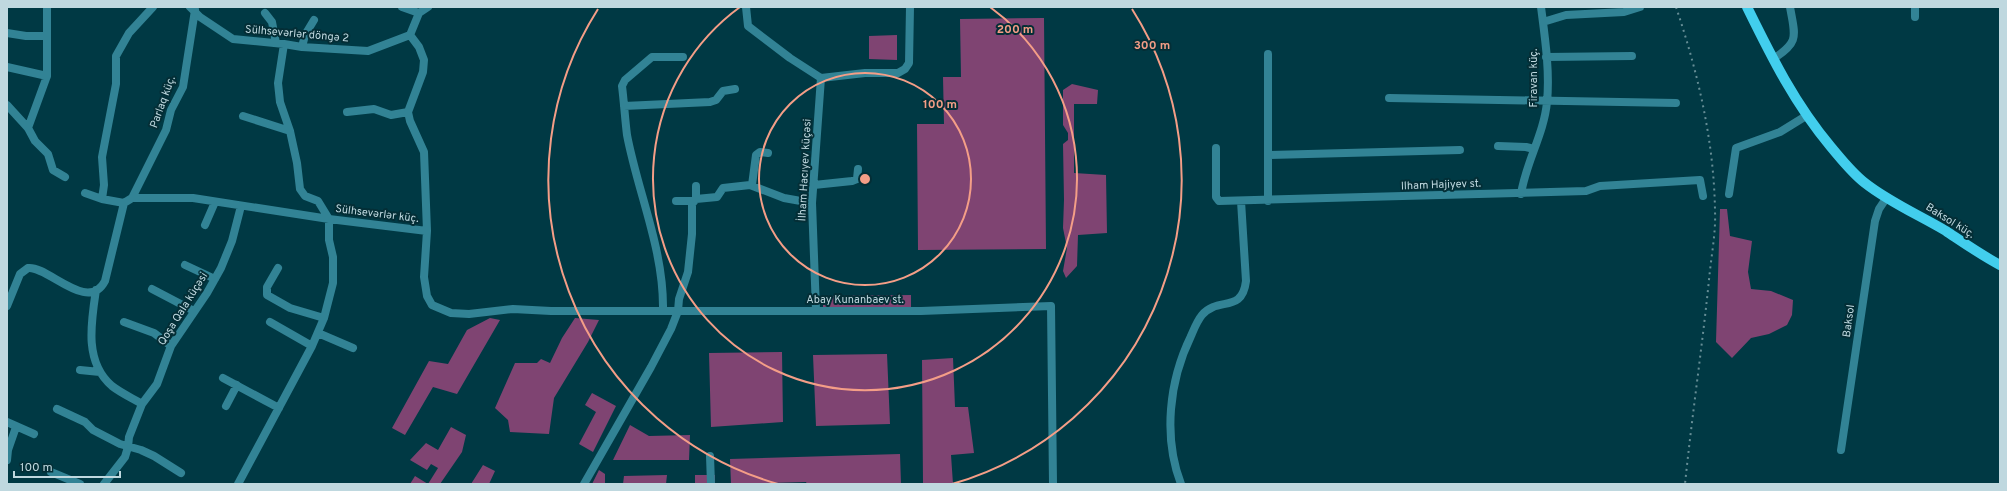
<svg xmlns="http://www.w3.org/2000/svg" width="2007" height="491" font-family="Overpass,sans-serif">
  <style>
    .green { fill: #7f4472 }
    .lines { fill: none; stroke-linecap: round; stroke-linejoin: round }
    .minor { stroke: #328395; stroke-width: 8 }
    .major { stroke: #42ceed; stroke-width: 10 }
    .rail { stroke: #668e96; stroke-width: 2; stroke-dasharray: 2 4; stroke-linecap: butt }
    .ring { fill: none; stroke: #f49e87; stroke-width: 2 }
    .labels { text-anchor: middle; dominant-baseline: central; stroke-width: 4; stroke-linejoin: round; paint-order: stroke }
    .street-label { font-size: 11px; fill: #bfd8df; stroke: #042e36 }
    .centre { fill: #f49e87; stroke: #042e36; stroke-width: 2 }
    .ring-label { font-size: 12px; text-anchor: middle; font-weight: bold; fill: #f49e87; stroke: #042e36; stroke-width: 4; stroke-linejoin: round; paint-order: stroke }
  </style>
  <rect width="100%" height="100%" fill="#003944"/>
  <path class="green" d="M1044,18L1046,249L918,250L917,124H944L943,77H961L960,19Z
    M897,35V60L869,59V36Z
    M1072,84L1098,90L1097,104H1074V173L1106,175L1107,233L1078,235L1077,266L1066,278L1063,271L1067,248L1063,228L1064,200L1063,144L1068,140V133L1063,125V90Z
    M1720,209H1727L1730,236L1752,241L1748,272L1751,289L1771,291L1793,300L1792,315L1787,325L1769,334L1751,338L1732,358L1716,342Z
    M911,295V309H823V296Z
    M490,318L500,320L457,394L433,387L405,435L392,428L429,361L448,364L467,330Z
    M575,318L599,320L588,342L554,398L549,434L510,432L508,420L495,408L515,363H537L541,359L550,363L562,338Z
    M782,352L783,422L711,427L709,353Z
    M887,354L890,424L816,426L813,355Z
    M953,358L955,407H968L974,453L951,455L953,484H923L922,360Z
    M592,393L616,406L593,452L579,444L596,412L585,405Z
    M630,425L649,436L690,435L689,460H613Z
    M451,427L466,435L462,452L440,484H410L415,476L428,484L438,468L431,464L427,470L410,460L426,443L438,450Z
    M900,454L901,484H807L806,482L731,484L730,459Z
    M483,465L495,471L489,484H471Z
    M599,470L605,474V484H592Z
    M667,475L666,484H623L624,476Z
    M695,475H715V484H695Z"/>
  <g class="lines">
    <path class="minor" d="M190,7L200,17L233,39L284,44L302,47L368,51L410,35
      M402,7L419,13L410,35L419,47L424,60L423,72L408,112L410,121L424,152L427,231
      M746,7L748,26L790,58L821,78L812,203L816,310
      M1915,7V17
      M265,13L272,22L276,43
      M419,13L428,7
      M1543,22L1566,15L1624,12L1640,7
      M7,33L26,36H47
      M302,47L305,35L314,20
      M1546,57L1632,56
      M1773,59C1800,42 1795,36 1790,7
      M7,67L47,76
      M821,78L865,73H898L905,69L909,63L910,7
      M1389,98L1676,103
      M7,105L28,128L35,141L48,154L53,170L65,177
      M624,106L710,102L716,100L723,91L735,89
      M347,112L374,109L391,115L408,112
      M243,116L290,131
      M28,128L47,76V7
      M1498,146L1526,147L1534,149
      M1216,148V197L1219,201L1586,191L1600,186L1700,180L1703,196
      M1269,155L1460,150
      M752,185L756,155L760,152L768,153
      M814,185L852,181L857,179L858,169
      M696,186V199
      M85,193L102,199L124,203
      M1521,194C1526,162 1544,134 1547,102C1550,71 1545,38 1541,7
      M1729,194L1736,148L1780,132L1806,116
      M132,198L166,130L171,110L183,87L195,10
      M102,199L104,185L102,157L116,84V56L129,33L153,7
      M676,201H693
      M1268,201V54
      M124,203L132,198H193L329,219L427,231L424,277L427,296L432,305L451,313L469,314L513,309L551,311H678L679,299L688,272L692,234V204L696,199L717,197L723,188L750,185L784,198L812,203
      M205,225L215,202
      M185,265L215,279
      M278,268L267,287V295L290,308L324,318
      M152,289L194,311
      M96,290C91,323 84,362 112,386C121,393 132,398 142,404
      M7,306L20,274L28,268C47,265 88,314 105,281L124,203
      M663,310C664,250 638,193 627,135C625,119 624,102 622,86L625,80L652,57H683
      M124,322L154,333L171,346
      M270,322L312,346
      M318,333L353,348
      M80,370L100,372
      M223,378L279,408
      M226,406L237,385
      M57,409L85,422L93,430L120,444L141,450L154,456L181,473
      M7,422L34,434
      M1841,450L1875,221L1879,209L1887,197
      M710,456L711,484
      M7,460L8,450L16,427
      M51,472L80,484
      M104,484L125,457L128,447L129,437L142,404L157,384L171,346L207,293L221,268L232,241L241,206
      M238,484L312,346L324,318L333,283V257L329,240V219L318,201L305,196L300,189L297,163L290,131L280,102L278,83L284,44
      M584,484L651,367L671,329L678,311H921L1051,306L1053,484
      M1181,484C1163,437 1169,381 1191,336C1194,329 1197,321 1202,315C1218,296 1242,314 1246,281L1241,201"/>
    <path class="major" d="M1747,7C1772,58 1795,104 1831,147C1842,160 1852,173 1865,183C1889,202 1919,215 1946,231C1964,243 1981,255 2000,265"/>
    <path class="rail" d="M1676,7C1698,73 1714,141 1715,211C1716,233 1711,257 1709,280C1702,348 1692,416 1685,484"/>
  </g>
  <g class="ring">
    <circle cx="865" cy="179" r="106"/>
    <path d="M990 7A212 212 0 1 1 740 7"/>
    <path d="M778 484A317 317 0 0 1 598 9M1132 9A317 317 0 0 1 952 484"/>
  </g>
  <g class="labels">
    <g class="street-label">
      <text transform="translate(297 34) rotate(5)">Sülhsevərlər döngə 2</text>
      <text transform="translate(1534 78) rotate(-90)">Firavan küç.</text>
      <text transform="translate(163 102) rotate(-70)">Parlaq küç.</text>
      <text transform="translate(805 170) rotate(-87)">İlham Hacıyev küçəsi</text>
      <text transform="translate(1441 185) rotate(-2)">Ilham Hajiyev st.</text>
      <text transform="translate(377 214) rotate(7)">Sülhsevərlər küç.</text>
      <text transform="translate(1950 221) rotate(32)">Baksol küç.</text>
      <text x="855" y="300">Abay Kunanbaev st.</text>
      <text transform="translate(183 309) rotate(-58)">Qoşa Qala küçəsi</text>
      <text transform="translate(1849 321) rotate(-82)">Baksol</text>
    </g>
  </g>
  <circle cx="865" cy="179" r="6" class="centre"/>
  <g class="ring-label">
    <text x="1015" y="33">200 m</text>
    <text x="1152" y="49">300 m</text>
    <text x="940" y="108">100 m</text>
  </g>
  <rect width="2007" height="491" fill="none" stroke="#bfd8df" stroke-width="16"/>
  <path d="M14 471v6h106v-6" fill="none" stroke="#bfd8df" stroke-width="2"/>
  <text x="20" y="471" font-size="12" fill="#bfd8df" stroke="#042e36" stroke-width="3" paint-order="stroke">100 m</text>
</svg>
